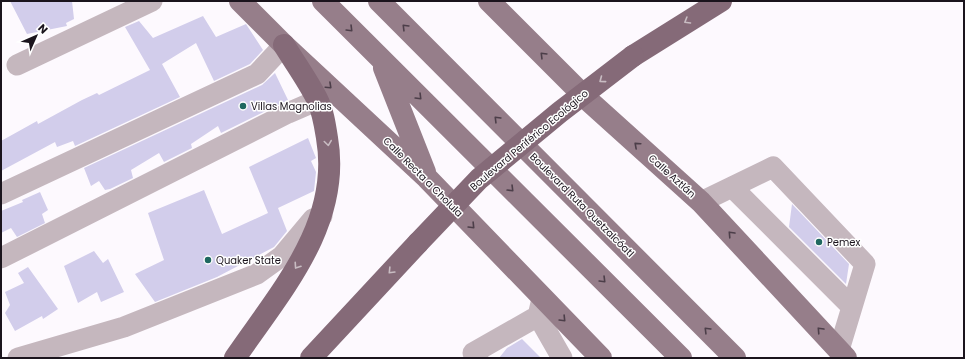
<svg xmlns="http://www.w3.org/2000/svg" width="965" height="359" font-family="Poppins,sans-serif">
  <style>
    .building { fill: #d2cdeb }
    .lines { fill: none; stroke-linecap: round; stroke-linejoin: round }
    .minor { stroke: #c5b7be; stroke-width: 21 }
    .major { stroke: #967e8a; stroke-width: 22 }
    .highway { stroke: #856a78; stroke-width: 22 }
    .highway-bridge { stroke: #856a78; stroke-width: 22 }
    .oneway { stroke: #c8bcc2 }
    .oneway2 { stroke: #4c3e49 }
    .poi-dot { fill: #1f6860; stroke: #fff; stroke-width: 1.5 }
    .labels { text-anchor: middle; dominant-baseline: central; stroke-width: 3; stroke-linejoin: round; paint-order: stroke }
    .poi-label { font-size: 10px; fill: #1b141d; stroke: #fff; text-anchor: start }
    .street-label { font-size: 10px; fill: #1b141d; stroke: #fff }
  </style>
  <rect width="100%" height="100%" fill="#fdf9fe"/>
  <path class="building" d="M10,1H72L74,19L66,23L67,26L27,34Z
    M203,16L216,37L246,24L263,50L250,64L214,81L196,43L162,64L180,97L75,146L73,141L57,147L55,142L1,171V141L37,121L38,124L82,100L97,93L99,95L150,70L125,27L139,21L153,38Z
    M275,73L288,100L221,133L218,126L191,144L192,148L164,162L159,153L131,170L133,178L110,189L105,190L99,181L91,186L84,168L262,85Z
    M308,138L316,158L311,161L316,172L314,191L278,208L287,231L274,247L217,277L155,302L135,274L164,260L148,213L204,190L222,234L268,213L249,167Z
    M40,192L48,210L42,214L45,223L17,237L11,228L1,233V211L23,202L22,200Z
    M792,204L849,264L846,284L789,227Z
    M94,251L103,263L108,259L124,292L101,302L97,292L78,303L64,266Z
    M28,267L58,309L43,319L42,316L15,331L5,313L10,305L5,292L24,283L18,273Z
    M522,339L541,358H499L507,348Z"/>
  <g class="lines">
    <path class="minor" d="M17,65L152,1
      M732,187L852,307
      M1,194L257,74L284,45
      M701,202L773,167L865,264L839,350
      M1,258L288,113L318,100
      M541,303L538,316L562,358
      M18,358L124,327L257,274L282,256L313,219L322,216
      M478,358L473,353L538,316"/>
    <path class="major" d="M240,1L284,45L427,178L601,358
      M323,1L681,358
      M379,1L735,358
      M489,1L590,102L701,202L846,358
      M384,68L425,172"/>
    <path class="highway" d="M633,56L721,1
      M235,358C280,292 342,224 327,138C325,125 323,111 317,99C308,81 295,63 284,45
      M311,358L418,243"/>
    <path class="highway-bridge" d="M418,243L479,179L560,112L633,56"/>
  </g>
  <defs><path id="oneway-chevron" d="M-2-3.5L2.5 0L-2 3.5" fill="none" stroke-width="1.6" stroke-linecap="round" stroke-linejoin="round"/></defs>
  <g class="oneway">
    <use href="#oneway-chevron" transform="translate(687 21) rotate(149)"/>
    <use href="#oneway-chevron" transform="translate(602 80) rotate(143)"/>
    <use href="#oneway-chevron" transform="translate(328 143) rotate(82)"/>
    <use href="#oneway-chevron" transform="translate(297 266) rotate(124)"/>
    <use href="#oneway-chevron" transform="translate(391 271) rotate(134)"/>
  </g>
  <g class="oneway2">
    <use href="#oneway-chevron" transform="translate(405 27) rotate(-135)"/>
    <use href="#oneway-chevron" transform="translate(350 29) rotate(45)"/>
    <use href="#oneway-chevron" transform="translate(543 55) rotate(-135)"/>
    <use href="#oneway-chevron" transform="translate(329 86) rotate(43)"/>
    <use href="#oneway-chevron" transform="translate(419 97) rotate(45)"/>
    <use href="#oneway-chevron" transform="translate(497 119) rotate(-135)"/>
    <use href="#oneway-chevron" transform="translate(637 145) rotate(-138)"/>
    <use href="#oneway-chevron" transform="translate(511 189) rotate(45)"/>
    <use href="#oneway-chevron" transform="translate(472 226) rotate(46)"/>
    <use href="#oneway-chevron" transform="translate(731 234) rotate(-133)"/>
    <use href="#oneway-chevron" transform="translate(603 280) rotate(45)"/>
    <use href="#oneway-chevron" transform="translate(563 319) rotate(46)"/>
    <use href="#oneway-chevron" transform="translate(707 330) rotate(-135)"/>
    <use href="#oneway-chevron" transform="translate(820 330) rotate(-133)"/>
  </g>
  <g class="poi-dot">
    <circle cx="243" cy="106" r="4"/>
    <circle cx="819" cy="242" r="4"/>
    <circle cx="208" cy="260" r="4"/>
  </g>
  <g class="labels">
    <g class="poi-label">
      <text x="251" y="106">Villas Magnolias</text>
      <text x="827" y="242">Pemex</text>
      <text x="216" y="260">Quaker State</text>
    </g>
    <g class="street-label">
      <text transform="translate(529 140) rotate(-40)">Boulevard Periférico Ecológico</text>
      <text transform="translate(672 176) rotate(42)">Calle Aztlán</text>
      <text transform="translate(423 177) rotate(45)">Calle Recta a Cholula</text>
      <text transform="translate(582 205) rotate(45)">Boulevard Ruta Quetzalcóatl</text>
    </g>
  </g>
  <rect width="965" height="359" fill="none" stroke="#1b141d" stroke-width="4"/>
  <g transform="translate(36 36) rotate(45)" stroke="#ffffff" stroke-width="3" paint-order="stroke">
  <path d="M0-3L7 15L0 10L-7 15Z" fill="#1b141d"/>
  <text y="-6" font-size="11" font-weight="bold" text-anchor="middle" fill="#1b141d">N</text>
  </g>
</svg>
